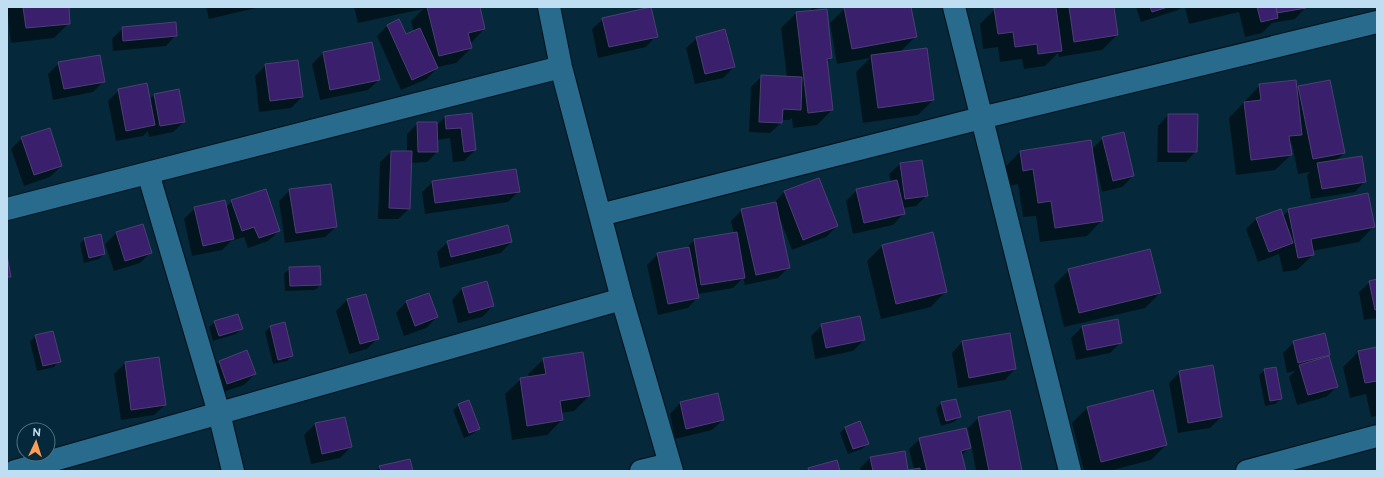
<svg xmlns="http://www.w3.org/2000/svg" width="1384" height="478" font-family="Raleway,sans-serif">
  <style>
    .shadow { fill: #0007 }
    .building { fill: #3a206c; stroke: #4c3f72 }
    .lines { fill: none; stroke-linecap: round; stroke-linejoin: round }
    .minor-casing { stroke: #00101a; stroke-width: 24 }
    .minor { stroke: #296b8c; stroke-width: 22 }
  </style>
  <rect width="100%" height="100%" fill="#05293a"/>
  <path class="shadow" d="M7,7H68L69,23L54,38L11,43Z
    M206,7H260L209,19Z
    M354,7H479L484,29L470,44L471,48L456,63L438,67L427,79L401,90L377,36L388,25L405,36L414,32L411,21L423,9L358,23Z
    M811,7H822L812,10Z
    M849,7H910L915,37L900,52L933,100L918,115L863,123L856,72L870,58L837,64L830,23L845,8Z
    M1008,7H1113L1117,35L1102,50L1059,57L1058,53L1045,66L1024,69L1022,59L1000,62L998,47L983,49L980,24L995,9Z
    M1136,7H1182L1178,10L1141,22Z
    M1185,7H1305V8L1295,19L1272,23L1262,33L1245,37L1239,12L1189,24Z
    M796,13L831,58L827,63L832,110L817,125L793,128L792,118L789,120H781V123L770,133L749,132L751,87L762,76L787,78L781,28Z
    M603,19L656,36L646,47L598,58L592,29Z
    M123,28L176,35L166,46L113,51L112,39Z
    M697,38L734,67L723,78L695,84L686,48Z
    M371,44L379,80L368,90L320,100L312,64L323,53Z
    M59,63L104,81L93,92L53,100L48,74Z
    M266,65L302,97L291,108L259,112L255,76Z
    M1260,85L1296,89L1299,87L1344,153L1336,161L1365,181L1355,192L1311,199L1307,175L1310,172L1298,174L1292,144L1289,146L1291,155L1275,170L1236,175L1229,118Z
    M119,90L149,100L154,95L184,122L173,132L149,137L148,131L143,136L116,141L108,101Z
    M471,114L475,150L464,161L453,162L450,138L437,140V152L427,162L411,163L409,209L398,219H378L380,162L391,152H407V134L418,123L437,125L445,117Z
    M1168,115L1196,151L1186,162H1157L1158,126Z
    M22,138L61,166L50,177L24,186L11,149Z
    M1103,138L1133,176L1122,187L1102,192L1094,156H1092L1102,220L1087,236L1040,242L1036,216L1023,217L1018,184L1008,186L1005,167L1020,152L1091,150Z
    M900,164L927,195L916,206L902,208L903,214L893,225L853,234L846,201L857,190L891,182L889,174Z
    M819,179L837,226L826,237L792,250L779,216L789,267L778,278L745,285L743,278L733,288L698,294V297L688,308L658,315L647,265L658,254L686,248L695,240L734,234L731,221L742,210L774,203L784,192Z
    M433,182L519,191L508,202L425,214L422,192Z
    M290,190L336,227L325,237L285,243L279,201Z
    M232,201L279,231L268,241L248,248L244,237L231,241L222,250L192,256L184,219L195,208L226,207Z
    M1289,210L1374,226L1359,242L1312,251L1313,255L1297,270L1283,272L1279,254L1258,262L1246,229L1257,218L1283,216Z
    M142,225L151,252L140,263L114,271L105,244L116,233Z
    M85,238L104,254L99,259L84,263L80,244Z
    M448,242H511L501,253L440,268L437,252Z
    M882,246L946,291L931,307L881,319L867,261Z
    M290,268L320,285L315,290L285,291L284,274Z
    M1069,270L1160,293L1145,308L1064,327L1054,285Z
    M1377,280V318L1364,320L1359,292L1370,282Z
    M462,289L493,306L482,317L458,323L452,300Z
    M428,294L437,317L426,328L404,336L396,313L406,302Z
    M365,295L378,338L367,349L349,354L336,311L347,300Z
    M1117,320L1121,342L1110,353L1076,360L1071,338L1082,327Z
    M215,322L242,329L236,334L213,341L209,327Z
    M822,325L864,340L853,351L815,359L811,336Z
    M270,327L292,355L287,361L273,364L265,332Z
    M52,332L59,361L54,367L37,371L30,342L35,336Z
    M962,342L1015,369L1005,380L958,388L952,353Z
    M1294,342L1329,355L1325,359L1337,387L1326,397L1297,405L1289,377L1295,371L1287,373L1283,353Z
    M1377,348V416L1371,417L1366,394L1350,398L1343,367L1358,352Z
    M158,358L165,405L154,415L121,420L114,374L125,363Z
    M544,359L589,396L574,411L561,413L562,420L547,435L512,440L505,394L521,379L529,378L528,374Z
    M219,362L255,374L244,385L217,394L209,372Z
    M1265,370L1281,399L1275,404L1265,406L1259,375Z
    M1180,372L1221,417L1210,428L1178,433L1169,383Z
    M1152,391L1166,445L1151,460L1109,471H1084L1072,423L1087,408Z
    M680,403L723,420L712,430L675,439L670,414Z
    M942,403L960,417L954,422L941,426L936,408Z
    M459,405L478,429L473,434L464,438L453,410Z
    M979,417L1021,471H976L968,428Z
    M344,418L351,447L340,458L311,464L304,435L315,424Z
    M845,428L868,443L862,449L848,454L840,433Z
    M920,439L969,448L961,456L965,471H861L860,468L871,457L907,471L914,470L909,449Z
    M380,467L412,471H376Z"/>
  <path class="building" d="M23,7H69L70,24L26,28Z
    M427,7H480L485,29L468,33L472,48L439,56Z
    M651,7L658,37L609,47L602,18Z
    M844,7H911L917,37L852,49Z
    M1000,7H1056L1062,51L1038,54L1037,44L1015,47L1013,32L998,34L994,8Z
    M1069,7H1114L1118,35L1074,42Z
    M1150,7H1168L1152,12Z
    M1257,7H1276L1278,18L1261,22Z
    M1276,7H1306V8L1277,13Z
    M827,9L832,58L827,59L833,110L808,113L796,12Z
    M399,19L406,34L420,28L438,68L412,80L387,25Z
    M176,22L177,36L123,41L122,27Z
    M725,29L735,67L705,74L696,37Z
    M372,42L380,80L330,90L323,52Z
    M927,48L934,100L878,108L871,55Z
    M100,55L105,82L64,89L58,62Z
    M298,60L303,97L270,101L265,64Z
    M761,75L802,77L801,110L783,109L782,123L759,122Z
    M1296,80L1302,135L1289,136L1292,155L1251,160L1244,102L1261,100L1259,84Z
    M1330,80L1345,153L1313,159L1298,86Z
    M147,83L155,125L126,131L118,89Z
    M179,89L185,122L160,126L154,94Z
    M472,113L476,150L464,152L461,128L446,129L445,116Z
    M1168,114H1198L1197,152H1168Z
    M417,122H437L438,152H418Z
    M50,128L62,166L34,175L21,137Z
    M1124,132L1134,176L1113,181L1102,137Z
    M1091,140L1103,221L1055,228L1051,201L1038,203L1033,169L1023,171L1020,151Z
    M391,151H412L410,209L389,208Z
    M1362,156L1366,182L1322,189L1317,163Z
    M922,160L928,196L905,199L900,163Z
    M516,169L520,192L435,203L432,181Z
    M819,178L838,226L803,240L784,191Z
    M897,180L905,214L864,223L856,189Z
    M331,184L337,227L296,233L289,189Z
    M266,189L280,231L259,238L254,227L242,231L231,200Z
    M1368,193L1375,227L1311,239L1314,255L1298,258L1288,209Z
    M225,200L234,239L203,246L194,207Z
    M776,202L790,268L756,275L741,209Z
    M1281,209L1293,243L1269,252L1256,218Z
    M143,224L152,253L125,261L116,232Z
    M508,225L512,242L451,257L447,241Z
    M737,232L745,278L701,285L694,239Z
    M933,232L947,292L896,304L882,245Z
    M101,234L105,254L89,258L84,238Z
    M689,247L699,298L668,304L657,253Z
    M1150,249L1161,293L1079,313L1068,269Z
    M7,255L11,277H7Z
    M320,266L321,285L290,286L289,267Z
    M1377,279V309L1375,310L1369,281Z
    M487,281L494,306L469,313L462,288Z
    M429,293L438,317L415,326L406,301Z
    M366,294L379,339L360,344L347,299Z
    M238,314L243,329L219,336L214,321Z
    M860,316L865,340L826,348L821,324Z
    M1118,319L1122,343L1087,350L1082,326Z
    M285,322L293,356L278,360L270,326Z
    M53,331L61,362L43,366L35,335Z
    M1010,333L1016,369L969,378L962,341Z
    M1325,333L1330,355L1298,363L1293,341Z
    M1377,347V381L1365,383L1358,351Z
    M247,350L256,374L227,384L219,361Z
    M583,352L590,396L560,401L563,420L527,426L520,378L546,374L543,358Z
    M1329,356L1338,387L1308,395L1299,365Z
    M159,357L166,405L131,410L125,362Z
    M1213,365L1222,417L1188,423L1179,371Z
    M1276,367L1282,399L1270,401L1264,369Z
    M1153,390L1167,445L1101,462L1087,407Z
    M718,393L724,420L686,429L680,402Z
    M956,399L961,417L946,421L941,402Z
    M469,400L480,429L469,433L458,404Z
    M1010,410L1022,471H989L978,417Z
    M345,417L352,447L322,454L315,423Z
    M860,421L869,444L853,449L845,427Z
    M966,428L971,448L961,451L966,471H927L919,438Z
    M905,451L908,470L920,468V471H873L870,457Z
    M410,459L413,471H381L379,466Z
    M837,460L840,471H809L808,468Z"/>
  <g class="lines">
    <defs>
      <path id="minor" d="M549,7L561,67L600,215L622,299L672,471
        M954,7L1070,471
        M148,173L219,413L233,471
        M7,209L561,67
        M600,215L981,118L1377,22
        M15,471L622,299
        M641,471L670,464
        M1247,471L1377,436"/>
    </defs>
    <use href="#minor" class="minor-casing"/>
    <use href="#minor" class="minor"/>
  </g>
  <rect width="1384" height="478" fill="none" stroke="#bfdef1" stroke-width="16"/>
  <g transform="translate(36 442) rotate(4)"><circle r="19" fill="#05293a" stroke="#4f7183"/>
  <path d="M0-3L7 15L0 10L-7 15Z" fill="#fd9c56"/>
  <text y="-6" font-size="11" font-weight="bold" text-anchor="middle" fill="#bfdef1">N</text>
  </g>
</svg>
